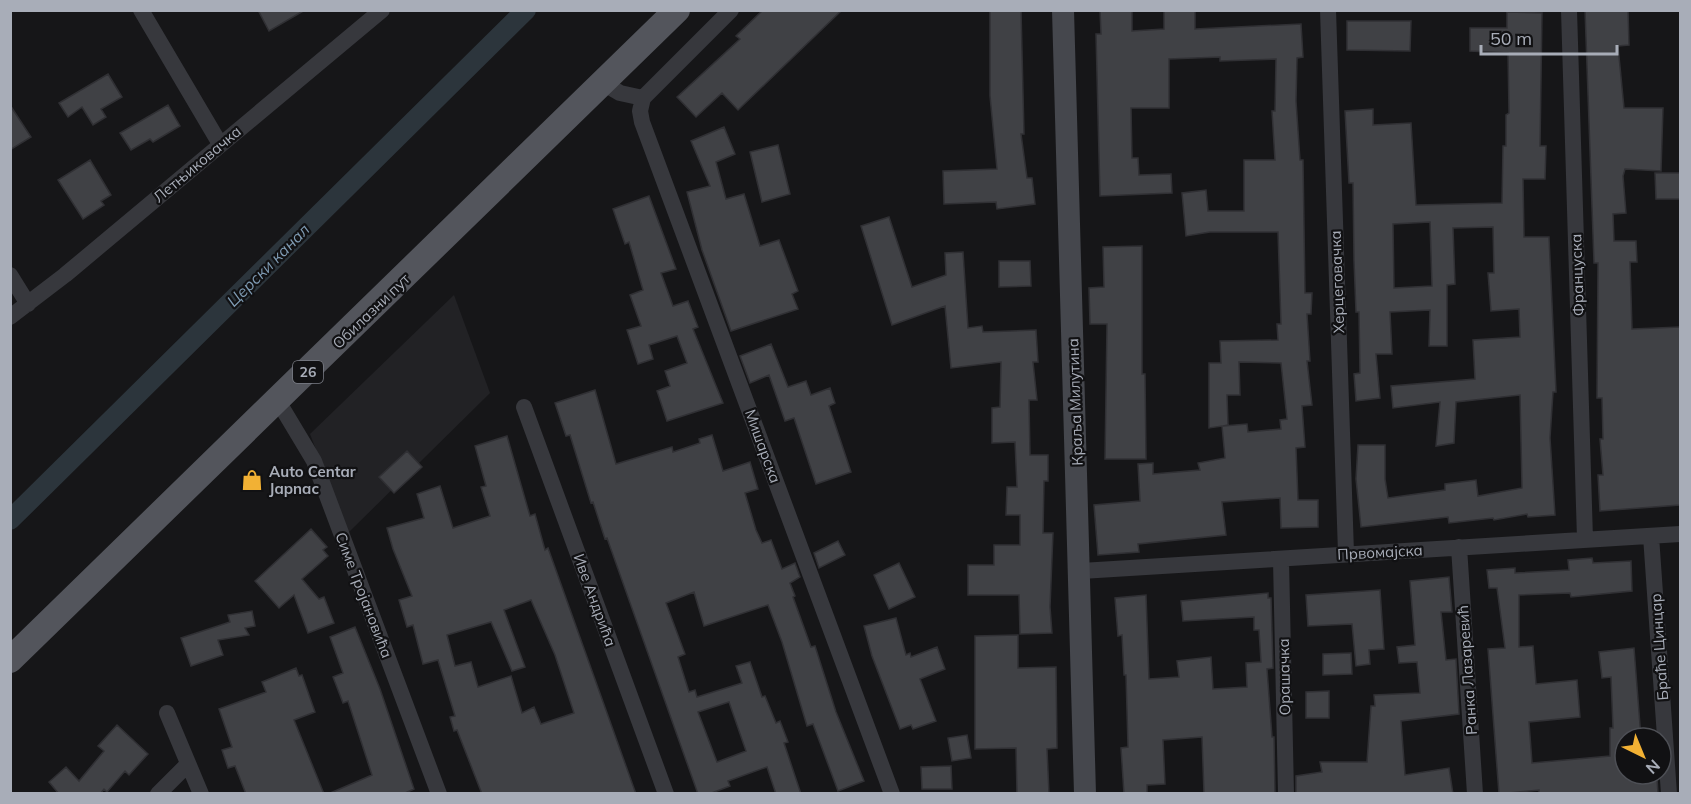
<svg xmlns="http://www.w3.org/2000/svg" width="1691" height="804" font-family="Mulish,sans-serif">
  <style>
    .built { fill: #222225 }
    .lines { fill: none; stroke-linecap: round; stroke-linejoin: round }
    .canal { stroke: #2c353c; stroke-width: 20 }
    .building { fill: #404145; stroke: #303034; stroke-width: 1.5; fill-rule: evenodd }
    .minor { stroke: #37383d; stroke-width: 16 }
    .secondary { stroke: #45474d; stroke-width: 22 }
    .primary { stroke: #53555c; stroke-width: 26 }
    .labels { text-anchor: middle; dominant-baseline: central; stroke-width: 4.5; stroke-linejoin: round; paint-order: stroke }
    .shield { fill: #111113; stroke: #7b7e86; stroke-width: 1.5 }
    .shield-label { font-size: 14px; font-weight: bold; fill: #a8adb8 }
    .street-label { font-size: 15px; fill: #a8adb8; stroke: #111113 }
    .poi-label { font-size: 15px; font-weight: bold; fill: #a8adb8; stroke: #111113; text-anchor: start }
    .water-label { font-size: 16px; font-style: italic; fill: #7f9bb3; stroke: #111113 }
  </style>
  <rect width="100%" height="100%" fill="#161618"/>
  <path class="built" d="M454,295L490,393L348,533L310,434Z"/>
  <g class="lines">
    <path class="canal" d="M10,520L526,10"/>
  </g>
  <path class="building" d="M258,10H305L269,31Z
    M763,10H842L738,110L722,93L696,117L677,97L740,39L736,36Z
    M990,10H1021L1024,134H1021L1027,178H1032L1035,204L997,209L996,202L944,204L943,171L997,169L990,96Z
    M1100,10H1132V31L1164,29V10H1195V29L1301,24L1303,57L1297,58L1296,101L1300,160H1303L1305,293H1312L1311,314H1307L1310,361H1307L1312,405L1302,406L1305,447L1296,448L1298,500H1318V527L1281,528L1280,498L1222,502L1226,535L1138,544L1139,552L1098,555L1094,505L1140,501L1138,464L1153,463V474L1200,470L1198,463L1225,458L1222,426L1209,428V363H1221L1220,341L1278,340L1277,324H1281L1278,232H1210L1186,236L1182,193L1206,190L1208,211H1244V160H1275L1272,111H1275L1276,59L1220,61V57L1169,59V108H1131L1132,158H1138L1139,175L1171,174L1172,193L1100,196L1096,34H1101ZM1239,362L1281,363L1287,419L1280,420L1281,429L1248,432L1247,424L1223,426L1228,425L1227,395H1240Z
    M1585,10H1628L1629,45L1618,46L1624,108H1663L1661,171L1625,169L1623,176L1626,213L1613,214L1614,241H1636L1637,262H1630L1632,329L1680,327V505L1600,511L1598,475H1603L1600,439H1603L1602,398H1597L1598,263H1594Z
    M1507,12L1542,13L1540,146H1546L1545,179H1523L1524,237H1549L1556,392H1553L1550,438L1555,515L1528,517L1527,514L1494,520L1493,518L1449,523L1448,517L1361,527L1356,479L1358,445H1385V479L1388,498L1445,490V484L1476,480L1478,496L1522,488L1520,395L1456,402L1454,443L1436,446L1440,402L1393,408L1391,386L1475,379L1473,340L1520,337L1519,309L1491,311L1488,273H1494L1493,227L1453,228L1455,284L1447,285V346H1429L1430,310L1390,312L1392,354H1376L1380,398L1356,401L1354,374L1360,373L1359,312H1356L1354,261L1353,183H1349L1345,111L1373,109V125L1411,123L1416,205L1502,203L1503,146H1506V115L1509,113L1508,53L1470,51V28H1507ZM1430,222L1432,286L1394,288L1393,224Z
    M1347,21H1411L1410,51L1347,50Z
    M108,74L122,97L101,109L106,117L93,125L82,107L68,117L59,103Z
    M10,105L31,137L10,150Z
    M168,105L180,126L153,142L150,139L131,150L120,133Z
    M724,127L735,154L716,162L726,199L744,194L760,246L779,240L798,291L792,294L798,309L731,331L702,250L687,192L710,186L691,141Z
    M778,145L790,194L762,202L750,152Z
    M90,160L111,195L101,201L104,205L83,219L58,180Z
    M1655,173H1680V199H1656Z
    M649,196L676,269L661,273L673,306L688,301L698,327L693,329L723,403L667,421L657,391L670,386L665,371L687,363L677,336L649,345L653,359L638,364L627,330L641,326L630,295L643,290L629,242L625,244L613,209Z
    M889,217L912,287L946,275L945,253L963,252L968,328L982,326L983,332L1036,330L1038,362H1033L1037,400H1029L1030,455H1048V481H1044L1043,533H1053L1050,607L1052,633L1020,634L1019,595H968V565H994V545H1020V515H1006L1007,487H1017L1015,442L992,443V408L1000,407L1001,362L951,368L945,306L892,325L861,226Z
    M1142,246V374H1145L1146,459H1105L1107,324H1090L1089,288L1104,287L1103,247Z
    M999,261H1030L1031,286L999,287Z
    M771,344L788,387L806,381L811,395L830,388L835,403L829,406L851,472L816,484L794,418L785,421L769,375L750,383L740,356Z
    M595,390L616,464L672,447L673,452L700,443L699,439L712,435L723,471L750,462L758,489L745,493L756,530L762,543L771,540L782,569L795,563L800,577L790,583L795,596L793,597L811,647L815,646L836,712L864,781L838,791L813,724L807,726L782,642L768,605L704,626L694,592L666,603L685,654L678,657L689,692L695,690L697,697L742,683L736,666L750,662L762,697L765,696L776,723L780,721L788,742L784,743L801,794H776L767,767L728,781L730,786L709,794H698L607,538L605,539L593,502L591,503L570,435L566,436L555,403ZM729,702L746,751L717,762L698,712Z
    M507,436L530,516L535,514L545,550L548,548L636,794H482L457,730L454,731L450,717L455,716L438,660L423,664L413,625L407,627L399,600L412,596L393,549L387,528L424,518L417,494L440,486L453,528L490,516L481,487L486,486L475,446ZM531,600L555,655L574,713L541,724L534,707L522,713L511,676L478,687L471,662L455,666L447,635L491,622L512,671L525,667L504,610Z
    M407,451L422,467L394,493L379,477Z
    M311,529L327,547L323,550L328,556L302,579L319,599L324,597L334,623L308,633L294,595L279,608L255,581Z
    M838,541L845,555L819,568L814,553Z
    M1592,558L1593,563L1631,561L1632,591L1571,597L1570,593L1519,595V647L1533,646L1536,684L1577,680L1580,717L1529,722L1532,763L1610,756V728H1613L1611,677L1602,678L1599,652L1634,648L1641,738H1625V774H1646L1647,779L1657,778L1658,794H1539V790L1499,794L1488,649L1505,648L1497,588H1489L1487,570L1515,568V573L1569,570L1568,560Z
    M899,563L915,597L889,609L874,575Z
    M1449,577L1452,612H1441L1446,660L1456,659L1459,714L1401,721L1405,775L1449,768L1453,794H1296V776L1322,772L1320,762H1367L1371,706H1375L1374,695L1420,693L1417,662L1399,663L1397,647L1415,645L1410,581Z
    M1380,590L1384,649L1369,650L1370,664L1356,666L1352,624L1308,626L1306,595Z
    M1268,593V598H1271L1273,668L1267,669L1272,737H1274L1275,794H1204L1202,737L1163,740L1165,784L1147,785V794H1124L1121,748L1128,747L1126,675H1124L1122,635L1118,636L1115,598L1146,595L1149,679L1179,677L1177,661L1211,657L1213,689L1247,687L1246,663L1261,662L1259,630H1254V617L1183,621L1181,601Z
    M252,611L255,626L245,628L249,635L218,640L223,655L191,666L181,638L230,622L228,615Z
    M896,618L906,655L910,653L911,657L937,647L945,669L920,679L936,721L913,729L911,725L900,729L872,656L864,626Z
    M355,627L380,689L414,789L403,794H328L372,775L348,701L343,703L333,677L343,673L330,637Z
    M1018,635V668L1056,667L1057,748L1047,749L1049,794H1017L1016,748L975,749V636Z
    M1351,653L1352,674L1323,675V654Z
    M296,668L299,676L302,675L315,712L294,720L324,794H246L235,766L228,768L222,750L232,747L219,709L266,692L262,682Z
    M1329,691V718H1306V692Z
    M117,725L148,754L129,775L125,771L107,792L104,789L100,794H59L49,782L66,767L79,781L104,751L98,746Z
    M967,735L971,758L952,761L948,738Z
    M951,766L952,789H922L921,767Z"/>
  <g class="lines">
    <path class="minor" d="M141,10L220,144
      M731,10L643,98L640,111L642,122L892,794
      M1328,10L1346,553
      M1569,10L1585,539
      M603,83L620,93L643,98
      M10,275L28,304
      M10,317L65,275L382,10
      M278,401L314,461L439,794
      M524,407L666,794
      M1651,536L1669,794
      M1459,547L1475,794
      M1281,560L1286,794
      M1081,571L1680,534
      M167,713L201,794
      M158,794L188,764"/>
    <path class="secondary" d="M1063,10L1085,794"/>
    <path class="primary" d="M10,660L677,10"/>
  </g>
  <defs>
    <symbol id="shop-bare" viewBox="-9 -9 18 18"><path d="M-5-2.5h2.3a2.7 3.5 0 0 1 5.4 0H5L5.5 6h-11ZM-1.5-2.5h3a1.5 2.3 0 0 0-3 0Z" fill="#f2b134" stroke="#111113" stroke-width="2.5" paint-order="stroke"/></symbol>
  </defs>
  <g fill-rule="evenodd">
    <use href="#shop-bare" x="237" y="465" width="30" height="30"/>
  </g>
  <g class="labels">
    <rect class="shield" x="293" y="361" width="30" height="22" rx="4.5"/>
    <g class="shield-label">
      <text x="308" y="372">26</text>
    </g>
    <g class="street-label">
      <text transform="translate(197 164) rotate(-40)">Летњиковачка</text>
      <text transform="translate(1577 275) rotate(-92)">Француска</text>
      <text transform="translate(1337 282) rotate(-92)">Херцеговачка</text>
      <text transform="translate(371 311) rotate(-44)">Обилазни пут</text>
      <text transform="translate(1075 402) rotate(-92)">Краља Милутина</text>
      <text transform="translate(763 446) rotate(70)">Мишарска</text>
      <text transform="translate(1380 552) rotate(-3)">Првомајска</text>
      <text transform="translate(364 595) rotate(69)">Симе Тројановића</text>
      <text transform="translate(595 600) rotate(70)">Иве Андрића</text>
      <text transform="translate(1659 647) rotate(-94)">Браће Цинцар</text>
      <text transform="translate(1467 670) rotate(-94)">Ранка Лазаревић</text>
      <text transform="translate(1284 677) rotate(-91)">Орашачка</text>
    </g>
    <g class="poi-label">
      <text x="269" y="471">Auto Centar<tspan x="269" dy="17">Japnac</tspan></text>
    </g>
    <g class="water-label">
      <text transform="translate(268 265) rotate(-45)">Церски канал</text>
    </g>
  </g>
  <rect width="1691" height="804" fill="none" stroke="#a8adb8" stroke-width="24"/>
  <g transform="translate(1643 756) rotate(137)"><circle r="28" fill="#111113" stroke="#4d4f55" stroke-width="1.5"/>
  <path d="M0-4.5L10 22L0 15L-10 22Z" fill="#f2b134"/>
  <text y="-9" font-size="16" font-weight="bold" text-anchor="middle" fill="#a8adb8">N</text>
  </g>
  <path d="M1481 45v9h136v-9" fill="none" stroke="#a8adb8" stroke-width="3"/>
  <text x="1490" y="45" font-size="18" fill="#a8adb8" stroke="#111113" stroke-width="4.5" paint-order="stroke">50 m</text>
</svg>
